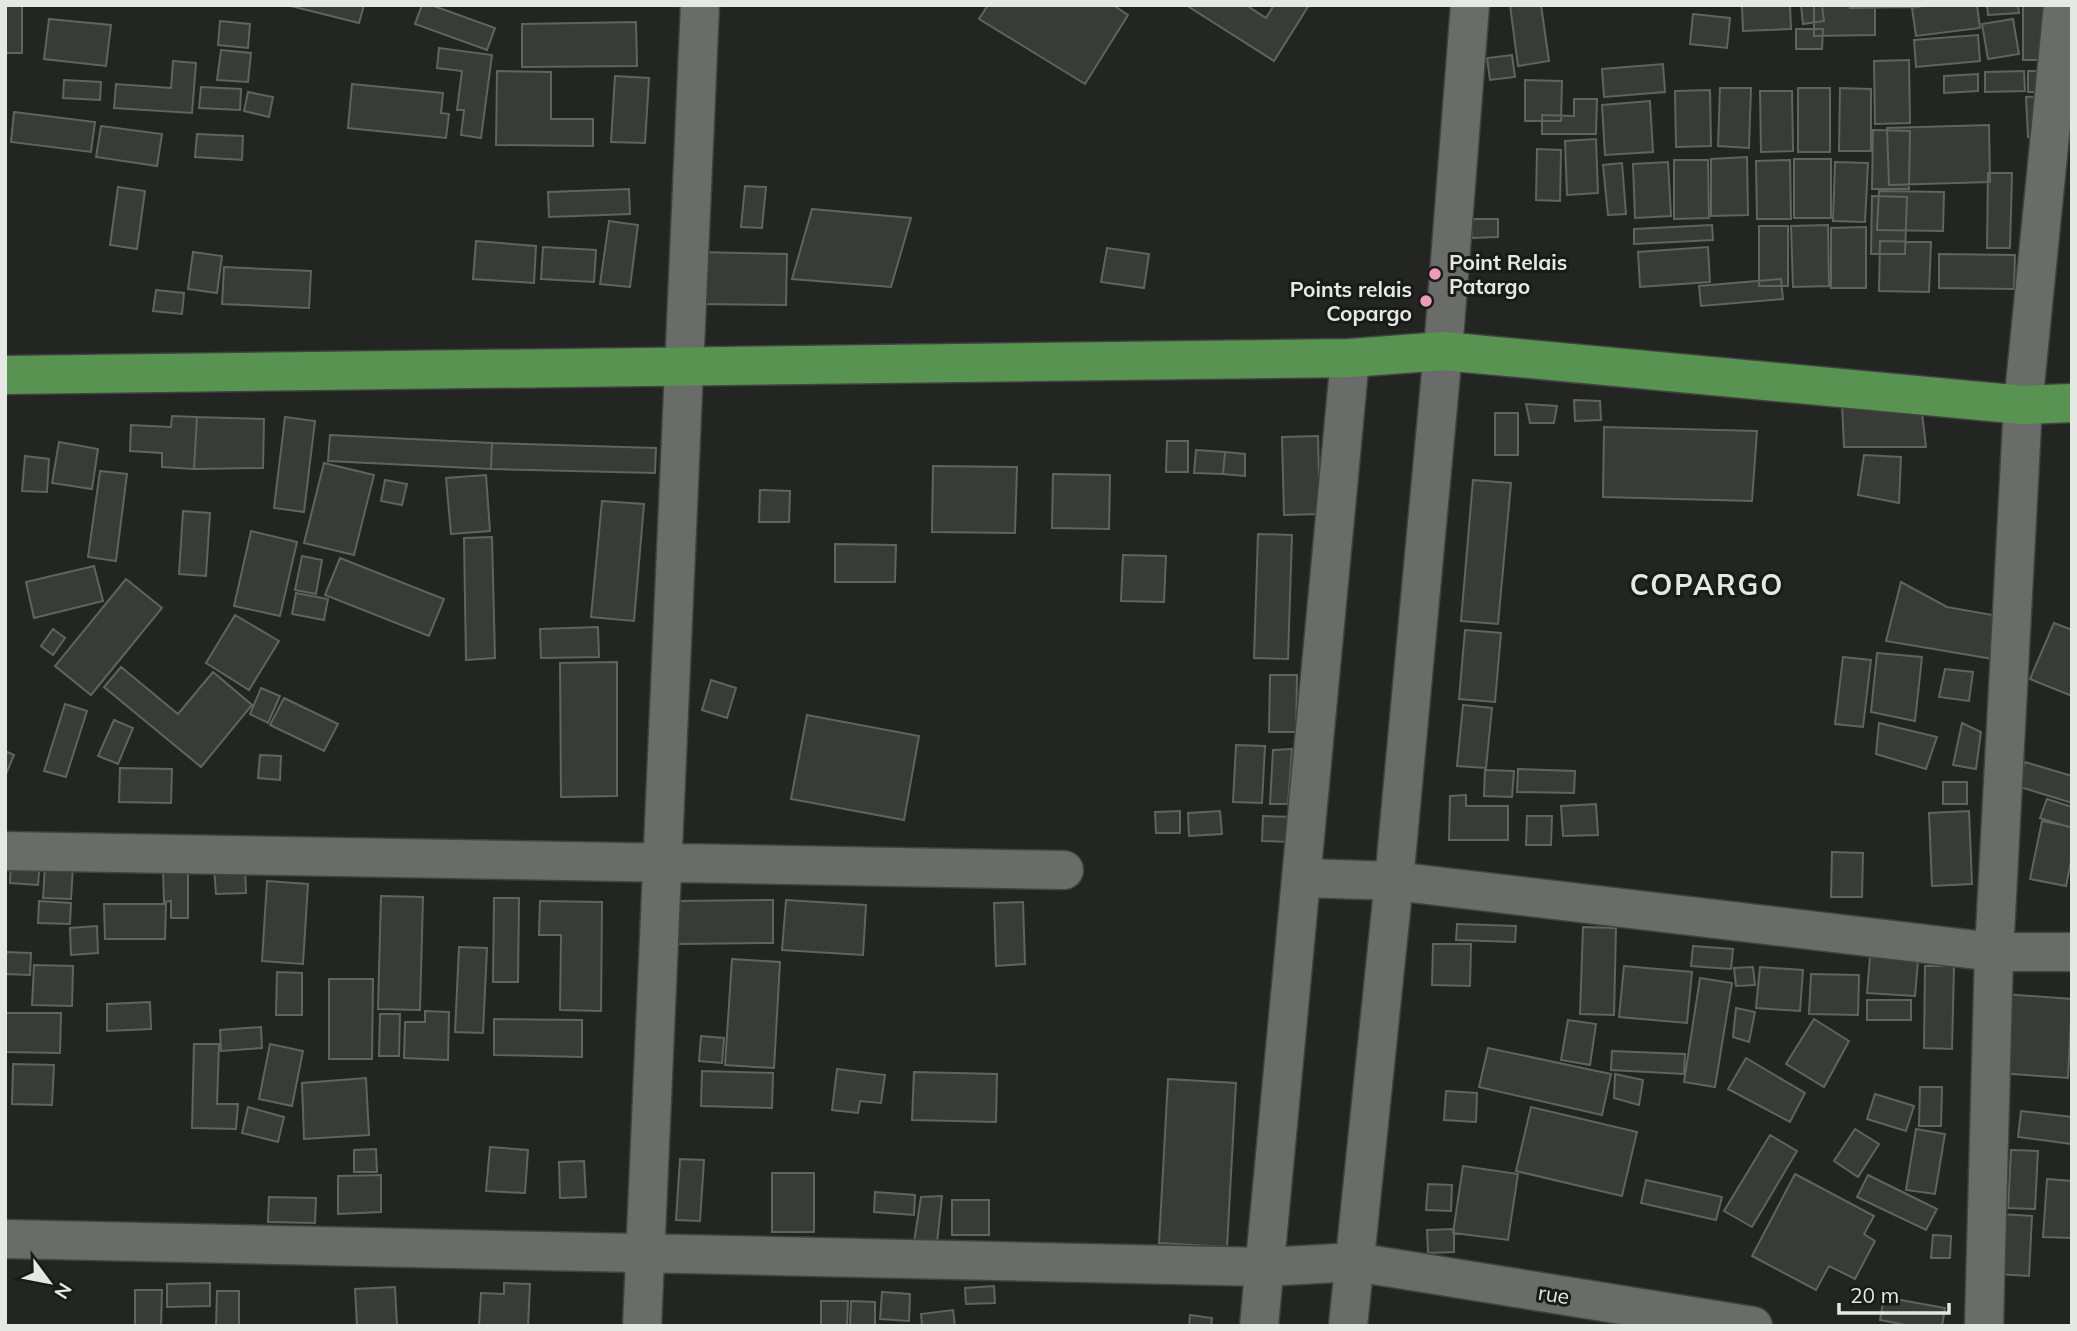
<svg xmlns="http://www.w3.org/2000/svg" width="2077" height="1331" font-family="Mulish,sans-serif">
  <style>
    .building { fill: #383b38; stroke: #606360; stroke-width: 2 }
    .lines { fill: none; stroke-linecap: round; stroke-linejoin: round }
    .minor-casing { stroke: #404240; stroke-width: 41 }
    .tertiary-casing { stroke: #404240; stroke-width: 41 }
    .trunk-casing { stroke: #404240; stroke-width: 41 }
    .minor { stroke: #6a6c69; stroke-width: 38 }
    .tertiary { stroke: #6a6c69; stroke-width: 38 }
    .trunk { stroke: #599351; stroke-width: 38 }
    .poi-dot { fill: #ef9ab8; stroke: #191b19; stroke-width: 2.5 }
    .labels { text-anchor: middle; dominant-baseline: central; stroke-width: 6; stroke-linejoin: round; paint-order: stroke }
    .poi-label { font-size: 21px; font-weight: bold; fill: #e6e8e6; stroke: #191b19; text-anchor: start }
    .street-label { font-size: 21px; fill: #e6e8e6; stroke: #191b19 }
    .district-label { font-size: 28px; font-weight: bold; letter-spacing: 2px; fill: #e6e8e6; stroke: #191b19 }
  </style>
  <rect width="100%" height="100%" fill="#232522"/>
  <path class="building" d="M5,5H22V53H5Z
    M287,5H364L359,23Z
    M422,5H431L495,28L487,50L415,24Z
    M988,5H1113L1128,15L1085,84L979,19Z
    M1186,5H1246L1266,18L1274,5H1309L1274,61Z
    M1510,5H1541L1549,61L1518,66Z
    M1790,5L1791,29L1743,31L1742,6Z
    M1801,5H1822L1824,21L1803,24Z
    M1814,5H1875V35L1814,36Z
    M1850,5H1910V7L1850,8Z
    M1928,5H1977L1980,28L1916,36L1912,8Z
    M1987,5H2018L2019,13L1988,15Z
    M2023,5H2057V60H2023Z
    M1693,14L1730,18L1727,48L1690,44Z
    M49,19L111,25L106,66L44,59Z
    M2013,19L2019,54L1988,59L1982,24Z
    M220,21L250,24L248,48L218,45Z
    M636,22L637,66L522,67V24Z
    M1796,29H1823L1822,49H1796Z
    M1978,35L1980,61L1916,67L1914,40Z
    M439,48L492,55L481,138L461,135L464,110H457L462,71L437,68Z
    M221,50L251,53L248,82L217,80Z
    M1512,55L1515,77L1490,80L1487,58Z
    M1909,60L1910,123L1875,124L1874,61Z
    M173,61L196,63L192,113L114,108L116,84L171,88Z
    M1663,64L1665,92L1604,97L1602,69Z
    M497,71L551,72V119H593V146L496,145Z
    M2024,71L2025,91L1985,92V72Z
    M2028,71H2055V92H2028Z
    M1978,74V91L1944,93V76Z
    M615,76L649,78L645,143L611,142Z
    M64,80L101,82L100,100L63,98Z
    M1525,80L1562,81L1561,121H1525Z
    M352,84L443,93L441,113L449,114L446,138L348,128Z
    M201,87L241,89L240,110L199,108Z
    M1720,88H1751L1749,148L1718,146Z
    M1798,88H1830V152H1798Z
    M1840,88L1871,89V151H1839Z
    M1710,90L1711,146L1676,147L1675,91Z
    M1760,91H1792L1793,151L1761,152Z
    M248,92L273,97L269,117L244,111Z
    M2055,96L2056,136L2028,137L2026,97Z
    M1574,99H1597L1596,134H1542V115L1574,116Z
    M1650,101L1653,152L1605,155L1602,105Z
    M14,112L95,122L91,152L11,142Z
    M1989,125L1990,182L1889,185L1887,128Z
    M101,126L162,134L157,166L96,157Z
    M1873,130L1910,131L1909,189H1872Z
    M197,134L243,136L242,160L195,157Z
    M1596,139L1598,193L1567,195L1565,141Z
    M1537,149L1561,150L1560,201L1536,200Z
    M1747,157L1748,215L1711,216V159Z
    M1794,159H1831V218H1794Z
    M1674,160H1708L1709,218L1674,219Z
    M1790,160L1791,219H1757L1756,161Z
    M1668,162L1671,216L1635,218L1633,164Z
    M1835,162L1868,163L1865,222L1833,221Z
    M1622,163L1626,214L1608,215L1603,165Z
    M1988,173H2012L2010,248H1987Z
    M745,186L766,187L762,228L741,227Z
    M118,187L145,191L137,249L110,245Z
    M629,189L630,214L549,217L548,192Z
    M1879,191L1944,192L1943,231L1877,230Z
    M1872,196L1907,197L1905,254H1871Z
    M812,209L911,218L891,287L792,279Z
    M1472,219H1498V237L1472,238Z
    M609,221L638,225L630,287L600,284Z
    M1712,225L1713,240L1634,244V229Z
    M1828,225L1829,286L1793,287L1791,226Z
    M1759,226H1788V286H1759Z
    M1866,227V288H1831V228Z
    M476,241L536,246L534,283L473,279Z
    M1880,241L1931,242L1929,292L1879,291Z
    M543,247L596,250L594,282L541,279Z
    M1708,247L1710,282L1640,287L1638,252Z
    M1107,248L1149,254L1144,288L1101,282Z
    M193,252L222,256L217,293L188,289Z
    M698,252L787,254L786,305L697,304Z
    M1939,254L2015,255L2014,289L1939,288Z
    M224,267L311,271L309,308L222,304Z
    M1781,279L1783,299L1701,306L1699,286Z
    M156,290L184,293L182,314L153,311Z
    M1574,400L1600,401L1601,420L1575,421Z
    M1526,404L1557,406L1554,423H1530Z
    M1842,404L1922,413L1926,447H1844Z
    M1495,413H1518V455H1495Z
    M172,416L197,417L194,469L162,467V453L130,451L131,425L171,427Z
    M197,417L264,419L263,468L194,469Z
    M285,417L315,421L304,512L274,508Z
    M1604,427L1757,431L1752,501L1603,497Z
    M330,435L492,443L491,469L328,461Z
    M1318,436L1320,514L1284,515L1282,437Z
    M1167,441H1188V472H1166Z
    M59,442L98,449L92,489L52,483Z
    M492,443L656,448L655,473L491,469Z
    M1196,450L1225,452L1223,474L1194,473Z
    M1225,452L1245,454V476L1223,474Z
    M1864,455L1901,457L1899,503L1858,495Z
    M25,456L49,459L47,492L22,491Z
    M324,463L374,475L354,555L304,543Z
    M933,466L1017,467L1015,533L932,532Z
    M100,471L127,474L116,561L88,557Z
    M1053,474L1110,475L1109,529L1052,528Z
    M486,475L490,531L451,534L446,478Z
    M385,480L407,484L402,505L381,501Z
    M1473,480L1511,483L1498,624L1461,621Z
    M760,490L790,491L789,522H759Z
    M602,501L644,504L634,621L591,617Z
    M183,511L210,513L206,576L179,574Z
    M251,531L297,542L280,616L234,606Z
    M1258,534L1292,535L1288,659L1254,658Z
    M492,537L495,658L466,660L464,538Z
    M835,544L896,545L895,582H835Z
    M1123,555L1166,556L1164,602L1121,601Z
    M302,556L322,560L316,594L295,590Z
    M340,558L444,599L429,636L325,595Z
    M94,566L103,601L34,618L26,582Z
    M126,579L162,608L91,695L55,666Z
    M1901,582L1947,607L1998,616L1993,659L1886,641Z
    M296,593L328,599L324,620L292,614Z
    M235,615L279,641L249,690L206,663Z
    M2054,623L2072,630V696L2030,679Z
    M598,627L599,657L541,658L540,629Z
    M53,629L65,638L53,655L41,646Z
    M1465,630L1501,633L1495,702L1459,699Z
    M1877,653L1922,657L1915,721L1871,712Z
    M1843,657L1871,660L1863,727L1835,724Z
    M617,662V796L561,797L560,663Z
    M121,667L178,714L213,672L252,705L201,767L104,687Z
    M1945,669L1973,672L1969,701L1939,697Z
    M1270,675H1297L1296,732H1269Z
    M711,680L736,688L727,718L702,710Z
    M261,688L280,696L268,723L250,714Z
    M284,698L338,724L324,751L270,725Z
    M65,704L87,711L66,777L44,771Z
    M1463,705L1492,708L1486,768L1457,766Z
    M807,715L919,736L904,820L791,799Z
    M114,720L133,728L118,764L98,756Z
    M1879,723L1937,737L1926,769L1876,754Z
    M1962,723L1981,732L1976,769L1953,765Z
    M1236,745L1265,746L1262,803L1233,802Z
    M1292,749L1288,804H1270L1273,750Z
    M5,751L14,755L6,774H5Z
    M260,755L281,756L280,780L258,778Z
    M2025,762L2072,776V803L2017,786Z
    M120,768L172,769L171,803L119,802Z
    M1518,769L1575,771L1574,793L1517,792Z
    M1485,770L1514,771L1512,797L1484,796Z
    M1943,782H1967V804H1943Z
    M1466,795V806H1508V840H1449L1450,796Z
    M2047,799L2072,807V828L2040,818Z
    M1596,804L1598,835L1563,836L1561,806Z
    M1180,811V833H1156L1155,812Z
    M1220,811L1222,834L1189,836L1188,813Z
    M1969,811L1972,884L1932,886L1929,813Z
    M1263,816L1292,817L1291,842L1262,841Z
    M1527,816H1552L1551,845H1526Z
    M2042,821L2072,827V856L2066,886L2030,879Z
    M1832,852L1863,853L1862,897H1831Z
    M11,860L40,861L38,885L10,883Z
    M45,865L73,866L71,899L43,898Z
    M245,866L246,893L216,894L214,867Z
    M163,871H188V918H171V901L164,902Z
    M267,881L308,884L303,964L262,961Z
    M381,896L423,897L420,1010L378,1009Z
    M494,898H519L518,982H493Z
    M773,900V943L678,944V901Z
    M786,900L866,905L863,955L782,950Z
    M39,901L71,903L70,924L38,923Z
    M540,901L602,902L601,1011L560,1010L561,935H539Z
    M1023,902L1025,964L996,966L994,903Z
    M104,904H166L165,939H105Z
    M1457,924L1516,926L1515,942L1456,940Z
    M97,926L98,953L71,955L70,928Z
    M1583,927L1616,928L1614,1015L1580,1014Z
    M1433,944H1471L1470,986L1432,985Z
    M1693,946L1733,949L1731,969L1691,966Z
    M459,947L487,948L483,1033L455,1032Z
    M5,952L31,953L30,975L5,974Z
    M1870,957L1918,961L1915,996L1867,993Z
    M732,959L780,962L774,1068L725,1065Z
    M34,965L73,966L72,1006L32,1005Z
    M1624,966L1692,972L1687,1023L1619,1017Z
    M1925,966H1954L1952,1049L1924,1048Z
    M1753,967L1755,985L1736,986L1734,968Z
    M1760,967L1803,970L1800,1011L1756,1008Z
    M277,972L302,973V1015H276Z
    M1811,974L1859,975L1858,1015L1809,1014Z
    M1700,978L1732,983L1715,1087L1684,1082Z
    M329,979H373L372,1059H329Z
    M2004,994L2072,999L2068,1078L1998,1073Z
    M1867,1000H1911V1020H1867Z
    M150,1002L151,1029L107,1031V1004Z
    M1736,1008L1755,1012L1749,1042L1733,1037Z
    M425,1011L449,1012L448,1060L404,1058L405,1022H425Z
    M5,1013H61L60,1053L5,1052Z
    M380,1014H400L399,1056H379Z
    M494,1019L582,1020V1057L494,1055Z
    M1814,1019L1849,1041L1824,1087L1786,1064Z
    M1568,1020L1596,1024L1590,1065L1561,1060Z
    M261,1027L262,1048L221,1051L220,1030Z
    M701,1036L724,1038L722,1063L699,1061Z
    M194,1044H219L217,1104H238L236,1129L192,1128Z
    M270,1044L303,1051L292,1106L259,1099Z
    M1488,1048L1611,1074L1602,1115L1479,1087Z
    M1612,1051L1685,1054L1684,1074L1611,1070Z
    M1746,1058L1805,1093L1790,1122L1728,1089Z
    M13,1064L54,1065L52,1105L12,1104Z
    M837,1069L885,1075L881,1103L860,1101L858,1113L832,1110Z
    M702,1071L773,1073L772,1108L701,1106Z
    M914,1072L997,1074L996,1122L912,1120Z
    M1615,1074L1643,1080L1639,1105L1614,1098Z
    M366,1078L369,1135L304,1139L302,1083Z
    M1168,1079L1236,1083L1227,1247L1159,1243Z
    M1920,1087H1942L1941,1126H1919Z
    M1446,1091L1477,1093L1476,1122L1444,1120Z
    M1875,1094L1914,1106L1906,1131L1867,1119Z
    M248,1107L284,1117L278,1142L242,1133Z
    M1531,1107L1637,1132L1622,1196L1516,1171Z
    M2021,1111L2072,1117V1144L2018,1137Z
    M1855,1129L1879,1144L1858,1177L1834,1161Z
    M1916,1129L1945,1134L1935,1194L1906,1190Z
    M1770,1135L1797,1151L1752,1227L1724,1211Z
    M490,1147L528,1150L525,1193L486,1191Z
    M376,1149L377,1172H354V1150Z
    M2011,1150L2038,1151L2035,1209L2008,1208Z
    M680,1159L704,1160L700,1221L676,1220Z
    M584,1161L586,1197L560,1198L559,1162Z
    M1463,1166L1518,1174L1508,1240L1453,1233Z
    M772,1173H814V1232H772Z
    M1795,1174L1874,1216L1864,1234L1875,1241L1855,1279L1829,1266L1816,1290L1752,1256Z
    M381,1175V1212L338,1214V1176Z
    M1868,1175L1937,1209L1926,1230L1857,1197Z
    M2047,1179L2072,1181V1238L2043,1237Z
    M1646,1180L1722,1197L1716,1220L1641,1203Z
    M1428,1184L1452,1185L1451,1211L1426,1210Z
    M875,1192L915,1195L914,1215L874,1212Z
    M942,1196L937,1243L914,1242L921,1197Z
    M269,1197L316,1198L315,1223L268,1222Z
    M952,1200H989V1235H952Z
    M2001,1214L2032,1216L2029,1276L1997,1274Z
    M1454,1229V1252L1428,1253L1427,1230Z
    M1933,1235L1951,1236L1950,1258H1931Z
    M210,1283V1306L167,1307V1284Z
    M504,1283L530,1284L528,1326H479L481,1293L504,1294Z
    M994,1286L995,1303L966,1304L965,1288Z
    M395,1287L397,1326H357L355,1289Z
    M135,1290H162L161,1326H135Z
    M217,1291H239V1326H216Z
    M882,1292L910,1294L909,1321L880,1319Z
    M1884,1297L1945,1308L1942,1326H1911L1880,1320Z
    M821,1301H848L847,1326H821Z
    M851,1301L875,1302V1326H850Z
    M953,1310L955,1326H922L921,1314Z
    M1190,1315L1212,1318L1211,1326H1189Z"/>
  <g class="lines">
    <defs>
      <path id="minor" d="M1443,351L1470,5
        M5,851L1064,870
        M1304,878L1394,881L1994,952H2072
        M5,1239L1265,1267L1355,1262L1753,1326
        M642,1326L700,5
        M1984,1326L1994,952L2023,405L2063,5"/>
      <path id="tertiary" d="M1259,1326L1350,358
        M1348,1326L1394,881L1443,351"/>
      <path id="trunk" d="M5,375L1350,358L1443,351L2023,405L2072,403"/>
    </defs>
    <use href="#minor" class="minor-casing"/>
    <use href="#tertiary" class="tertiary-casing"/>
    <use href="#trunk" class="trunk-casing"/>
    <use href="#minor" class="minor"/>
    <use href="#tertiary" class="tertiary"/>
    <use href="#trunk" class="trunk"/>
  </g>
  <g class="poi-dot">
    <circle cx="1435" cy="274" r="7"/>
    <circle cx="1426" cy="301" r="7"/>
  </g>
  <g class="labels">
    <g class="poi-label">
      <text x="1449" y="262">Point Relais<tspan x="1449" dy="24">Patargo</tspan></text>
      <text x="1412" y="289" text-anchor="end">Points relais<tspan x="1412" dy="24">Copargo</tspan></text>
    </g>
    <g class="street-label">
      <text transform="translate(1554 1294) rotate(9)">rue</text>
    </g>
    <g class="district-label">
      <text x="1707" y="584">COPARGO</text>
    </g>
  </g>
  <rect width="2077" height="1331" fill="none" stroke="#e6e8e6" stroke-width="14"/>
  <g transform="translate(49 1282) rotate(122)" stroke="#191b19" stroke-width="5" paint-order="stroke">
  <path d="M0-5L12 26L0 18L-12 26Z" fill="#e6e8e6"/>
  <text y="-10" font-size="19" font-weight="bold" text-anchor="middle" fill="#e6e8e6">N</text>
  </g>
  <path d="M1839 1303v10h110v-10" fill="none" stroke="#e6e8e6" stroke-width="3.5"/>
  <text x="1850" y="1303" font-size="21" fill="#e6e8e6" stroke="#191b19" stroke-width="5" paint-order="stroke">20 m</text>
</svg>
